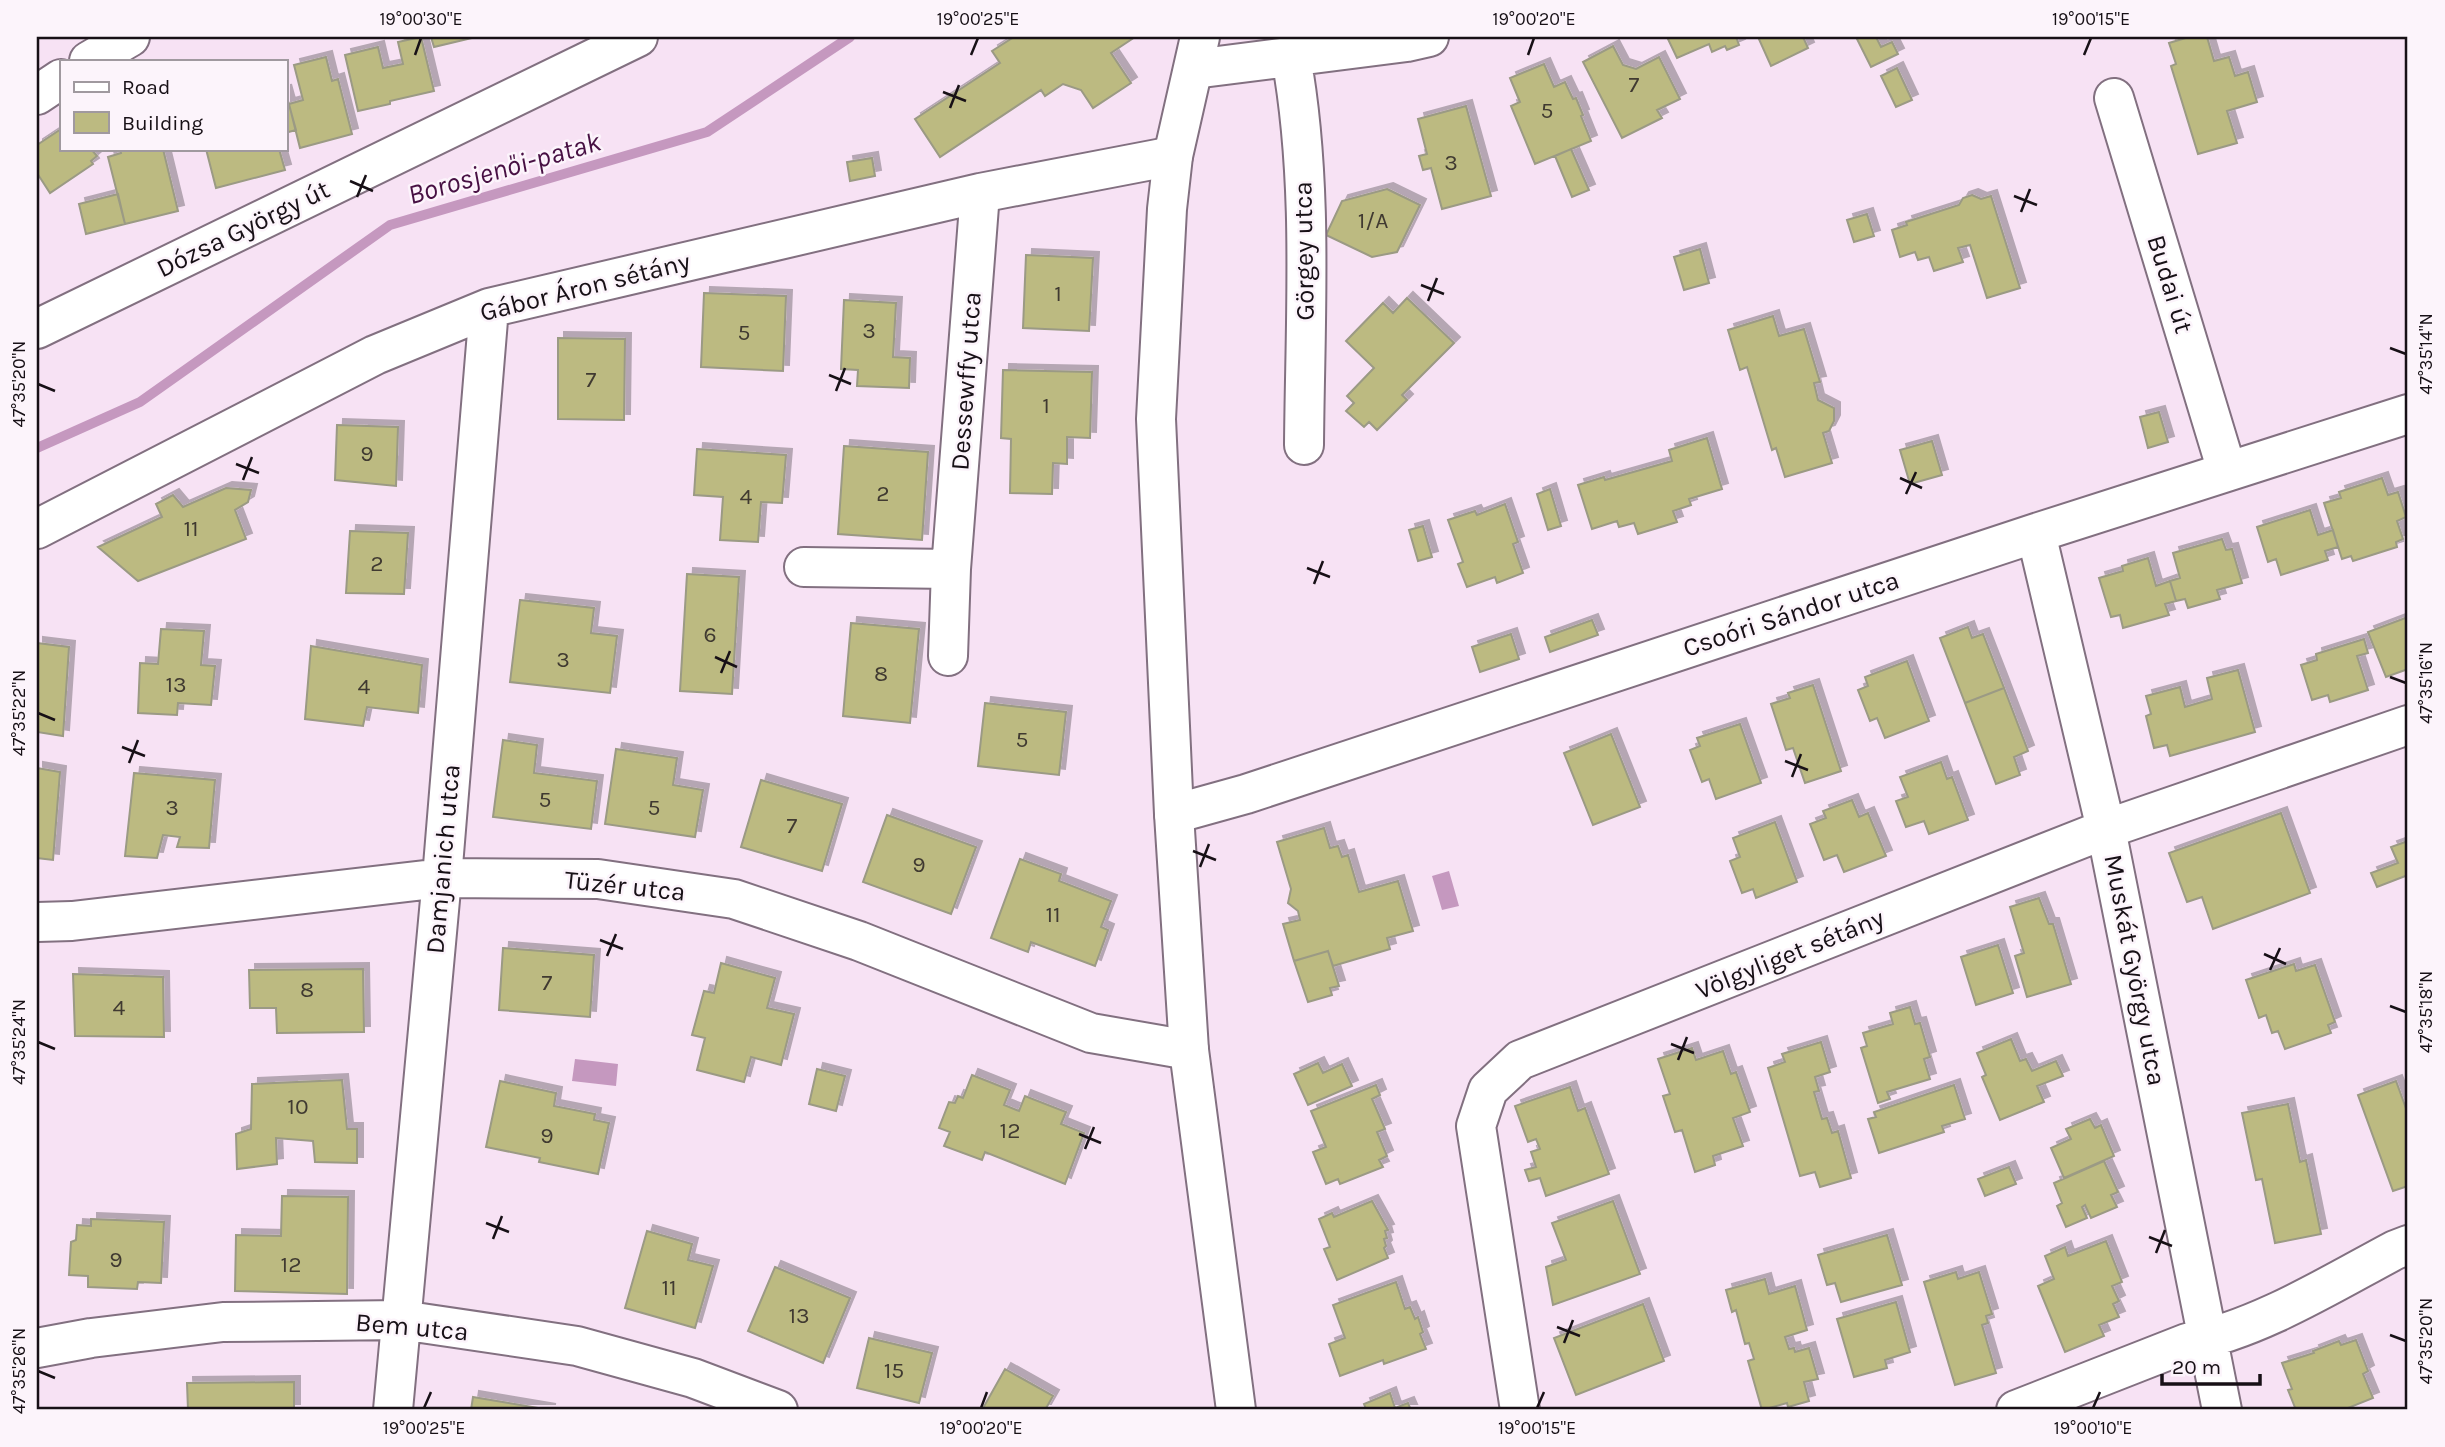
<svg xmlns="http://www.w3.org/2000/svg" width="2445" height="1447" font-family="Karla,sans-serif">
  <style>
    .water { fill: #c598bf }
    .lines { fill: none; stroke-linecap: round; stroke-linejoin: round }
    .stream { stroke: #c598bf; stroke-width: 10 }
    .building { fill: #bcba81; stroke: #9b9a84; stroke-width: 2; filter: url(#shadow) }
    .minor-casing { stroke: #827080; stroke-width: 42 }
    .tertiary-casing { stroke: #827080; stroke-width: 42 }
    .secondary-casing { stroke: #827080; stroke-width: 42 }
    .minor { stroke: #fff; stroke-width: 38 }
    .tertiary { stroke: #fff; stroke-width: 38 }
    .secondary { stroke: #fff; stroke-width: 38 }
    .ticks { fill: none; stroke: #171016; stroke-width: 2.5 }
    .labels { text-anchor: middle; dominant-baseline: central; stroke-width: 5; stroke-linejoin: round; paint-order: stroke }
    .number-label { font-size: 23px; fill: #403a31 }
    .street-label { font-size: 26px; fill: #171016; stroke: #fcf4fb }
    .water-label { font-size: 28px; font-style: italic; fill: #471043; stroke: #fcf4fb }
    .neatline { fill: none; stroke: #171016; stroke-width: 2.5 }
    .ticks-label { font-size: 18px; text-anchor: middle; fill: #171016 }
  </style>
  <defs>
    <filter id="shadow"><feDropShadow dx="6" dy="-6" stdDeviation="0" flood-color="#0004"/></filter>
  </defs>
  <rect width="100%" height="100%" fill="#f7e2f4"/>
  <path class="water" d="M1449,871L1459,906L1442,910L1432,876Z
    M575,1059L618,1064L616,1086L572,1081Z"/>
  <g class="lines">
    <path class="stream" d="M37,448L140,402L390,225L707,132L850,37"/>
  </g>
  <path class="building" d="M421,37L434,91L390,101V104L358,111L345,55L378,47L383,68L403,64L398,42Z
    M431,37H476L434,47Z
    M1014,37H1135L1111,53L1131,83L1093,108L1081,90L1063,84L1045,96L1041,90L940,157L915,119L1000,63L992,51Z
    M1667,37H1736L1739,45L1727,50L1725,46L1712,52L1709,44L1677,58Z
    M1758,37H1803L1808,48L1771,66Z
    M1856,37H1876L1881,47L1892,42L1898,54L1871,67Z
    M2189,37H2207L2214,61L2229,57L2235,76L2248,72L2257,102L2227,111L2237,143L2198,154L2171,66L2176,64L2169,43Z
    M1613,46L1623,65L1636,69L1659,57L1680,99L1657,110L1662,118L1622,138L1583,62Z
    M326,57L332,81L338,79L352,134L300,148L289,104L303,100L294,65Z
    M1544,64L1554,87L1565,82L1573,99L1576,98L1583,115L1581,116L1591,141L1535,164L1511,106L1520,102L1510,78Z
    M1897,68L1912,100L1896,107L1881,76Z
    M285,90L296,130L285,133Z
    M1466,106L1491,196L1442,209L1431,168L1423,170L1419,156L1427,154L1418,119Z
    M61,129V149H91L97,156L91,161L93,164L50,193L37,173V145Z
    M120,149H163L178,211L125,224L108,157L121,153Z
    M206,149H279L285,170L216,188Z
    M1571,149L1589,190L1572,197L1555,156Z
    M872,158L875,176L850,181L847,162Z
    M1387,189L1420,205L1397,252L1372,257L1326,235L1342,201Z
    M118,194L125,224L86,234L79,204Z
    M1972,195L1981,199L1991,196L2020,288L1987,298L1970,245L1958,248L1963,262L1934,271L1929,257L1918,260L1915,252L1900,257L1892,230L1907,225L1906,222L1959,205L1963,198Z
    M1867,214L1874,236L1854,242L1847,220Z
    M1700,249L1709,283L1684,290L1674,257Z
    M1026,255L1093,258L1089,331L1023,328Z
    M704,293L786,296L783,371L701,367Z
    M1407,298L1454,343L1402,395L1407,400L1377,430L1369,422L1364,427L1346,411L1354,403L1347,396L1374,368L1346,341L1383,303L1393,313Z
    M844,300L896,303L893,357L910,358L909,388L857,386L858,370L841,369Z
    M1773,316L1779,336L1804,329L1820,382L1814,383L1818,400L1834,408V421L1829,431L1823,433L1832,463L1785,477L1776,448L1772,450L1747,367L1740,370L1728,330Z
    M558,338L625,339L624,420L558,419Z
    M1003,370L1092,372L1090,438L1067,437V464L1053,463L1052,494L1010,493L1011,439L1001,438Z
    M2159,412L2168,442L2148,448L2140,417Z
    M337,425L398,427L396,486L335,480Z
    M1707,438L1722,489L1689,499L1691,505L1673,511L1677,522L1638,534L1634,523L1619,527L1617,521L1592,529L1578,485L1604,477L1605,480L1672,461L1669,450Z
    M1932,441L1942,475L1910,484L1900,450Z
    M844,446L928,452L922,540L838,534Z
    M697,449L786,455L782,503L761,502L758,542L720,540L723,497L694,495Z
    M2382,478L2388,495L2398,492L2406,517L2397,521L2403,539L2396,542L2397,547L2353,561L2351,556L2342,559L2324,503L2341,498L2339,492Z
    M226,488L251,490L248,502L235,510L246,539L138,581L98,547L162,517L156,504L173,495L183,507Z
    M1550,489L1561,526L1548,530L1537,494Z
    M1505,504L1518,542L1513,544L1523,573L1497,583L1495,577L1467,587L1458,564L1463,562L1448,520L1475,511L1477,515Z
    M2310,510L2318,535L2333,530L2338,547L2325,551L2328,560L2281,575L2276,559L2268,562L2257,527Z
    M1423,526L1432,557L1418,561L1409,530Z
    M350,531L408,533L404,594L346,593Z
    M2222,539L2226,550L2232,549L2242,583L2217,590L2220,599L2188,608L2185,599L2176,601L2170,581L2180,578L2173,553Z
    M2148,558L2156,586L2170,581L2176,601L2165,604L2169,615L2123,628L2120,615L2111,617L2099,578L2123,571L2122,566Z
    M687,574L739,577L732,694L680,691Z
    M520,600L594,608L591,633L617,636L610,693L510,682Z
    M2408,617V669L2386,677L2368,632Z
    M1592,620L1598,635L1550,652L1545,637Z
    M851,623L919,629L910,723L843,716Z
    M1968,627L1972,638L1983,634L2004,688L1965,703L1940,638Z
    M161,629L204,631L201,665L215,666L211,705L178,703L177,715L138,713L140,663L158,664Z
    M1511,634L1519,659L1480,672L1472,647Z
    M2364,639L2368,653L2357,656L2368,690L2330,702L2328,695L2312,700L2301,665L2317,660L2316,654Z
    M37,643L69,647L63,736L37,732Z
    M311,646L422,665L418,713L367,707L363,726L305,719Z
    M1907,661L1929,721L1885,738L1877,718L1870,721L1858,690L1868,686L1865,677Z
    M2238,670L2255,732L2170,756L2167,745L2154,748L2146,716L2151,714L2146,696L2180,687L2185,707L2212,699L2207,678Z
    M1813,685L1841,771L1805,783L1793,748L1786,750L1771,704L1790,698L1788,693Z
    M2004,688L2028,751L2014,757L2020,775L1996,784L1965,703Z
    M985,703L1066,712L1059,775L978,766Z
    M1740,724L1761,783L1716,799L1709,779L1702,782L1690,750L1700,746L1697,738Z
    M1611,734L1640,807L1593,825L1564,753Z
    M503,740L537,745L534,773L597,781L591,829L493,817Z
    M616,749L677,758L673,785L703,790L695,837L605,824Z
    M1941,762L1947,779L1952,777L1968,820L1929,834L1924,821L1906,827L1896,801L1908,797L1900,777Z
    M37,768L60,772L53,860L37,858Z
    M134,773L215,780L209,848L177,847L180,837L163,835L157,858L125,856Z
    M761,780L842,804L822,871L741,847Z
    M1852,800L1859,817L1868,813L1886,856L1844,872L1837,855L1824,860L1810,824L1826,818L1823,811Z
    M2281,813L2310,893L2213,929L2202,897L2187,902L2169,853Z
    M887,815L976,847L951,914L863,882Z
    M1775,822L1797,882L1756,898L1753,889L1742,893L1730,861L1740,857L1733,838Z
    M1324,828L1330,848L1338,846L1342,857L1348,855L1359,892L1398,881L1413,931L1387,938L1390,949L1333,966L1328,951L1294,961L1283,924L1300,920L1298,911L1288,903L1291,889L1277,842Z
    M2408,841V875L2377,887L2371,873L2398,863L2391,847Z
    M1020,859L1061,874L1059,881L1111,901L1101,927L1108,930L1095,966L1031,942L1028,952L991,938Z
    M2039,898L2049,924H2053L2071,984L2027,997L2015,956L2024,953L2010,907Z
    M1998,945L2013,993L1976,1005L1961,957Z
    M503,948L594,955L590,1017L499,1010Z
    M1328,951L1339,986L1330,988L1332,995L1308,1002L1294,961Z
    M721,963L775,978L767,1008L794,1014L781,1065L751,1057L744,1082L697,1070L705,1038L692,1035L704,991L714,993Z
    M2294,964L2296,971L2315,965L2335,1022L2328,1025L2331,1033L2285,1049L2278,1031L2272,1033L2266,1015L2259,1018L2246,980Z
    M363,969L364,1032L277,1033L276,1008H250L249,970Z
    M73,974L163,977L164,1037L75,1036Z
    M1910,1007L1915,1024L1920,1023L1930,1057L1924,1059L1930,1079L1887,1092L1890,1099L1878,1103L1861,1048L1867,1046L1863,1033L1893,1024L1890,1013Z
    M2011,1039L2020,1061L2026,1059L2032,1071L2056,1061L2063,1076L2037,1086L2044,1102L2000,1120L1982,1077L1986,1075L1977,1053Z
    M1821,1042L1830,1072L1815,1077L1819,1091L1814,1092L1822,1119L1827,1118L1832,1133L1838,1131L1851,1178L1820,1187L1815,1172L1800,1176L1768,1068L1785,1062L1782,1054Z
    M1692,1048L1696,1060L1723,1051L1731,1074L1736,1072L1750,1112L1733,1118L1743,1146L1713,1156L1715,1165L1695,1172L1682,1130L1675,1132L1663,1096L1670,1094L1658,1059Z
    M1318,1063L1323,1073L1342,1064L1352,1086L1308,1105L1294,1074Z
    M817,1069L845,1076L836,1111L809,1104Z
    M972,1075L1010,1090L1004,1105L1019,1111L1025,1096L1066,1112L1061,1124L1084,1133L1065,1184L985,1152L982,1160L944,1146L950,1132L939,1128L949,1102L955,1103L958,1096L963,1098Z
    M342,1080L347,1129H357V1163L315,1162L313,1141L276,1138L277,1164L237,1169L236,1134L251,1129L252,1084Z
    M500,1081L556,1093L554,1106L595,1114L594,1120L609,1123L598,1174L539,1162L540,1158L486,1147Z
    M2396,1081L2408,1114V1186L2393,1191L2358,1095Z
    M1376,1085L1380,1095L1372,1099L1385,1129L1377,1132L1387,1156L1379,1160L1383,1167L1340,1184L1338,1179L1326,1184L1313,1152L1326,1147L1311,1111Z
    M1954,1085L1965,1119L1942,1126L1944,1132L1879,1153L1868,1119L1876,1117L1874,1112Z
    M1570,1087L1578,1111L1585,1108L1609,1174L1546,1196L1540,1178L1529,1181L1525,1170L1536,1167L1531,1152L1540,1149L1536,1139L1528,1142L1515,1106Z
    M2288,1104L2300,1162L2306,1160L2321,1234L2275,1243L2262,1179L2256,1180L2242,1113Z
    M2090,1119L2095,1128L2101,1125L2114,1156L2064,1178L2051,1148L2071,1139L2066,1129Z
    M2104,1161L2118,1192L2111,1195L2117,1207L2091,1218L2085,1205L2082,1207L2087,1218L2066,1227L2057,1206L2062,1203L2054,1183Z
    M2009,1167L2016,1184L1985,1196L1978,1179Z
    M282,1196L348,1197L347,1294L235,1291L236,1235L281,1236Z
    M1372,1201L1388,1230L1385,1231L1387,1238L1384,1239L1386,1246L1384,1248L1388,1258L1337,1280L1324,1249L1330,1247L1319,1219L1332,1213L1334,1217Z
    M1613,1201L1640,1274L1553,1305L1546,1267L1566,1260L1552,1223Z
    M91,1219L164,1222L161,1283L138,1282L137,1289L88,1287V1276L69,1275L71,1242L76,1240L77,1225L91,1226Z
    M647,1231L692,1244L688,1260L713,1266L695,1328L625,1308Z
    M1887,1235L1902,1285L1841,1302L1835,1283L1827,1285L1818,1255Z
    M2106,1241L2122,1282L2112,1286L2119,1301L2113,1304L2119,1317L2099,1325L2104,1336L2065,1352L2038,1286L2054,1279L2045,1256L2065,1247L2068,1256Z
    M775,1267L850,1298L823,1363L748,1331Z
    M1956,1272L1958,1279L1979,1272L1992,1314L1986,1316L1988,1323L1982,1325L1996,1373L1955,1385L1924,1282Z
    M1765,1279L1769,1294L1795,1286L1807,1330L1785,1337L1789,1349L1794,1348L1795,1352L1809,1348L1818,1379L1804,1382L1809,1401L1788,1407L1787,1403L1762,1410L1748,1361L1754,1359L1749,1343L1745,1344L1736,1310L1732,1312L1726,1290Z
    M1396,1282L1405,1309L1410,1307L1415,1319L1418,1317L1423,1332L1420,1334L1426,1349L1384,1364L1383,1360L1340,1376L1329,1344L1345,1338L1333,1305Z
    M1896,1302L1910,1352L1885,1360L1887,1368L1854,1377L1837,1319Z
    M1643,1304L1664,1361L1576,1395L1554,1338Z
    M869,1338L932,1353L919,1403L857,1388Z
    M2356,1340L2368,1371L2363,1374L2373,1398L2343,1410H2296L2288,1390L2292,1389L2282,1363L2314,1353L2313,1351L2339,1341L2341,1345Z
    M1005,1369L1053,1396L1045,1410H982Z
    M294,1382V1410H188L187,1383Z
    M1390,1393L1395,1408L1408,1403L1411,1410H1363L1366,1409L1364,1404Z
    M473,1397L550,1410H471Z"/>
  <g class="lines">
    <defs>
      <path id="minor" d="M1291,57C1314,183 1305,318 1304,445
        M89,61L130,37
        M1194,69L1407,42L1429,37
        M37,95L61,79
        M2114,98L2227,471
        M37,529L375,355L489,308L980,193L1173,156
        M2036,533L2106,829L2222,1410
        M804,567L951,569
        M948,656L951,569L980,193
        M1174,814L1246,794L2036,533L2408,414
        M37,922L72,921L442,878L598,879L734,899L859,941L1091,1033L1189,1050
        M37,1348L91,1338L223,1322L401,1320L577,1346L693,1378L778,1410
        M393,1410L442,878L489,308
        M1520,1410L1476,1126L1488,1090L1520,1060L2106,829L2408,725
        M2016,1410L2187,1343C2259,1329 2331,1284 2395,1250L2408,1245"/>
      <path id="tertiary" d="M1200,37L1173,156L1167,209L1156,419L1174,814L1189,1050L1236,1410"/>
      <path id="secondary" d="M37,329L638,37"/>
    </defs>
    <use href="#minor" class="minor-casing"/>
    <use href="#tertiary" class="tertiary-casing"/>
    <use href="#secondary" class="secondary-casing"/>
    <use href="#minor" class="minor"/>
    <use href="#tertiary" class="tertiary"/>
    <use href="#secondary" class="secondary"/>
  </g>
  <path class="ticks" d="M415,55L421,38M971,55L978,38M1528,55L1534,38M2084,55L2091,38M943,92L966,101M950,108L959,85M350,181L373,191M2014,196L2037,205M357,197L366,175M2021,212L2030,189M1421,285L1444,294M1428,301L1437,278M2390,348L2406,354M829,375L851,384M38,384L55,391M836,391L845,368M236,464L259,473M1900,478L1922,488M243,480L252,457M1906,494L1916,472M1307,568L1330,577M1314,584L1323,561M715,657L737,667M721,673L730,651M2390,677L2406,683M38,713L55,720M122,747L145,756M1785,761L1808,770M129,763L138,740M1792,777L1801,754M1193,851L1216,860M1200,867L1209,844M600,940L623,949M2264,954L2286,964M607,956L616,934M2270,970L2280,948M2390,1006L2406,1012M38,1042L55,1049M1671,1044L1694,1053M1678,1060L1687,1037M1079,1134L1101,1143M1085,1149L1094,1127M486,1223L509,1232M2149,1237L2172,1246M493,1239L502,1216M2156,1253L2165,1230M1557,1327L1580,1336M2390,1335L2406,1341M1564,1343L1573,1320M38,1371L55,1378M424,1408L431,1392M981,1408L987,1392M1537,1408L1544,1392M2093,1408L2100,1392"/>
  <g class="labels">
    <g class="number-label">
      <text x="1634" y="84">7</text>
      <text x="1547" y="110">5</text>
      <text x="1451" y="162">3</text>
      <text x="1373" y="220">1/A</text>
      <text x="1058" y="293">1</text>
      <text x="869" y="330">3</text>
      <text x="744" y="332">5</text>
      <text x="591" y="379">7</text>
      <text x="1046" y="405">1</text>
      <text x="367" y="453">9</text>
      <text x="883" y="493">2</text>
      <text x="746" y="496">4</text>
      <text x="191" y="528">11</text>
      <text x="377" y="563">2</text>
      <text x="710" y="634">6</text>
      <text x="563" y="659">3</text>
      <text x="881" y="673">8</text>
      <text x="176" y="684">13</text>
      <text x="364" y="686">4</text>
      <text x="1022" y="739">5</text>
      <text x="545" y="799">5</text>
      <text x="172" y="807">3</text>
      <text x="654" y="807">5</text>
      <text x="792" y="825">7</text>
      <text x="919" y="864">9</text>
      <text x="1053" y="914">11</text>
      <text x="547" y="982">7</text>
      <text x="307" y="989">8</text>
      <text x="119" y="1007">4</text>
      <text x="298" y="1106">10</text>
      <text x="1010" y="1130">12</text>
      <text x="547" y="1135">9</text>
      <text x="116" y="1259">9</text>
      <text x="291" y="1264">12</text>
      <text x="669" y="1287">11</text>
      <text x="799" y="1315">13</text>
      <text x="894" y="1370">15</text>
    </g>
    <g class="street-label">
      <text transform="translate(243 229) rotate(-26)">Dózsa György út</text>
      <text transform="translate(1304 251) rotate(-91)">Görgey utca</text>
      <text transform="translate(2170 284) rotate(73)">Budai út</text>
      <text transform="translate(585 287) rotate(-14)">Gábor Áron sétány</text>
      <text transform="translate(966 381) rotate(-86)">Dessewffy utca</text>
      <text transform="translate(1791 614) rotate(-18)">Csoóri Sándor utca</text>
      <text transform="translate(443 859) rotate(-85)">Damjanich utca</text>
      <text transform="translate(625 886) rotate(6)">Tüzér utca</text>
      <text transform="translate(1790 954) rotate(-22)">Völgyliget sétány</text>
      <text transform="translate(2135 970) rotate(79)">Muskát György utca</text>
      <text transform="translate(412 1327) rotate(5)">Bem utca</text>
    </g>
    <g class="water-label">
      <text transform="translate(504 168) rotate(-16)">Borosjenői-patak</text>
    </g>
  </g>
  <rect width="2445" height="1447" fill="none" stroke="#fcf4fb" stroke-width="77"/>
  <rect x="60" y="60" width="228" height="91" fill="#fcf4fb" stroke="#a0999f" stroke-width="2"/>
  <rect x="74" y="82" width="35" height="10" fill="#ffffff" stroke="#a0999f" stroke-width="2"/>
  <text x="122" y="94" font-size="21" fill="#171016">Road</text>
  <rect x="74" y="112" width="35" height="21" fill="#bcba81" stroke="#a0999f" stroke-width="2"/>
  <text x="122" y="130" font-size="21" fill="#171016">Building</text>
  <path d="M2162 1374v10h98v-10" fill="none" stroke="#171016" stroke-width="3.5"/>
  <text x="2172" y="1374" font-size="21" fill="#171016" stroke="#fcf4fb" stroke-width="5" paint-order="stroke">20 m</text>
  <rect x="38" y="38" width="2368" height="1370" class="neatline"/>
  <g class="ticks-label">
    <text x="421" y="25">19°00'30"E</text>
    <text x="978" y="25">19°00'25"E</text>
    <text x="1534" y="25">19°00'20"E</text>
    <text x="2091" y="25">19°00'15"E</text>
    <text transform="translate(2426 354) rotate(-90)" y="6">47°35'14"N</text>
    <text transform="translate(19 384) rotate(-90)" y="6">47°35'20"N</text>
    <text transform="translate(2426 683) rotate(-90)" y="6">47°35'16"N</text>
    <text transform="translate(19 713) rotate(-90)" y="6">47°35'22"N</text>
    <text transform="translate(2426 1012) rotate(-90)" y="6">47°35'18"N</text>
    <text transform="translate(19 1042) rotate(-90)" y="6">47°35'24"N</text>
    <text transform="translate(2426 1341) rotate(-90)" y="6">47°35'20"N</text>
    <text transform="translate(19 1371) rotate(-90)" y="6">47°35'26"N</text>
    <text x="424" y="1434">19°00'25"E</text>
    <text x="981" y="1434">19°00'20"E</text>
    <text x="1537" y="1434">19°00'15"E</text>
    <text x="2093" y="1434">19°00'10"E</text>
  </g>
</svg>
